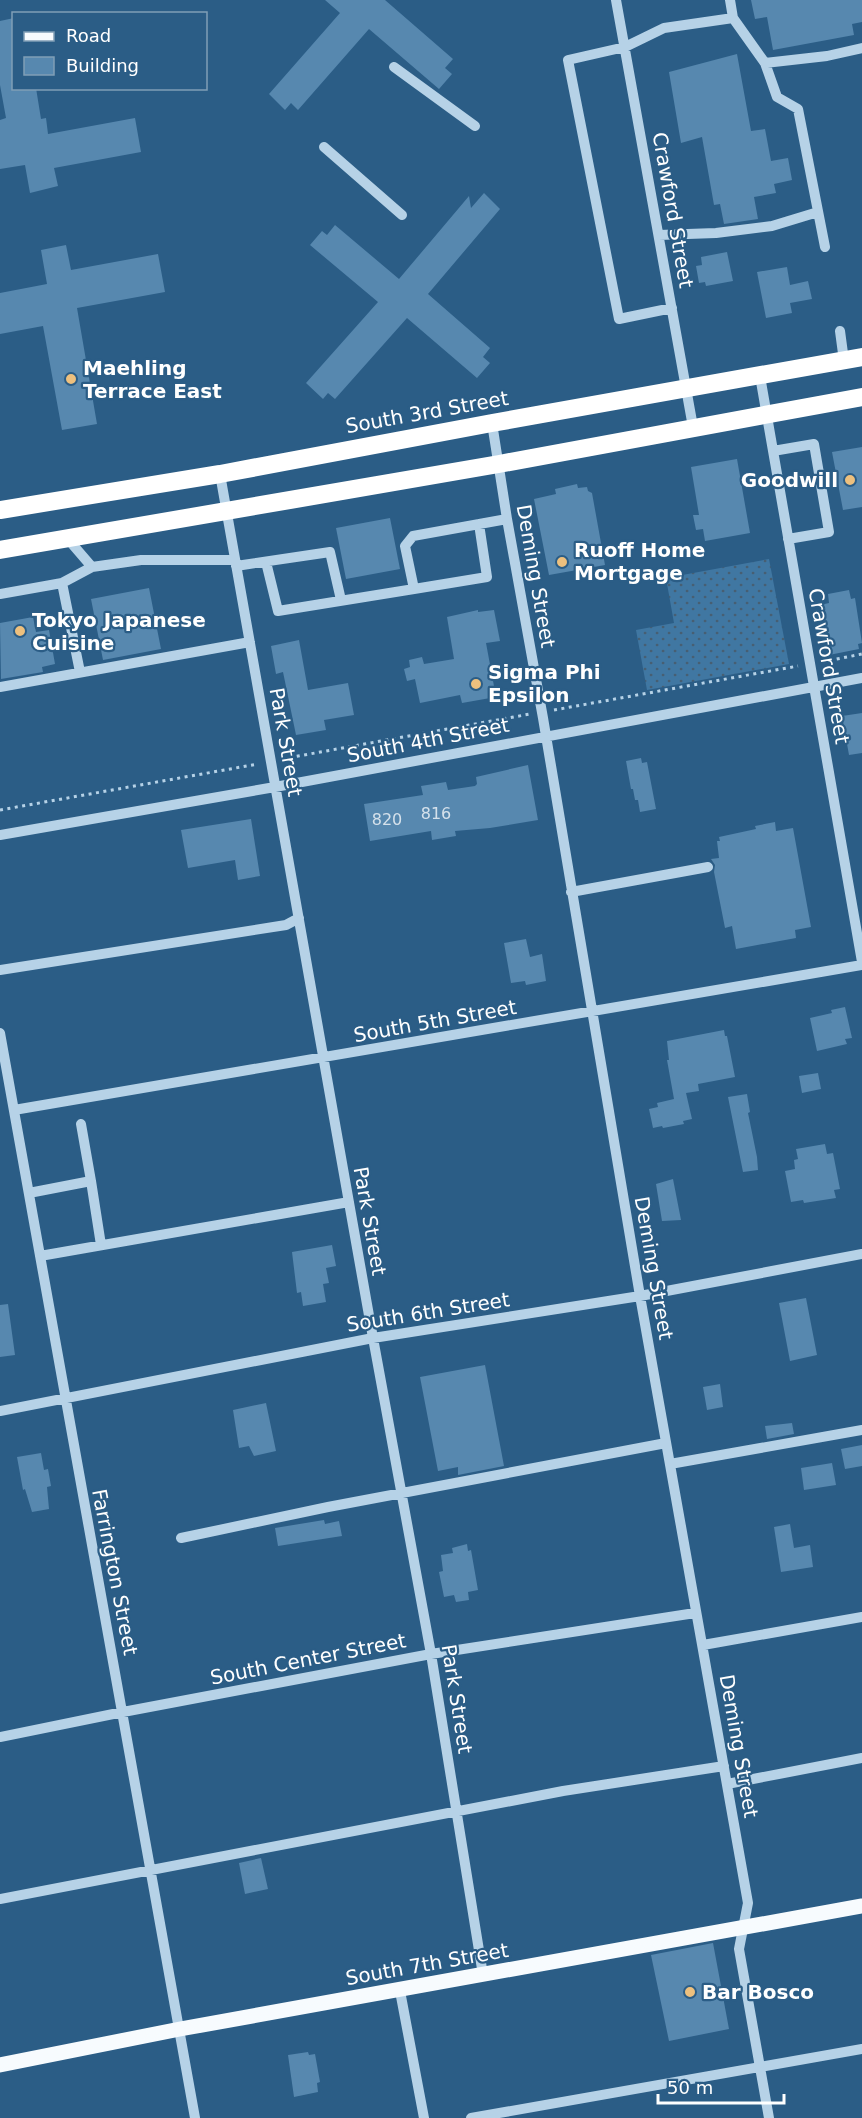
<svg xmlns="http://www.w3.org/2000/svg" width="862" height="2118" font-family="'DejaVu Sans',sans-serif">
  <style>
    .grass { fill: url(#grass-dots) }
    .building { fill: #5788af }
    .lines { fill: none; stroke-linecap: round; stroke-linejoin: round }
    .path { stroke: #b6d2e7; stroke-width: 3; stroke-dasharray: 3 4.5; stroke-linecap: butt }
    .minor { stroke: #b6d2e7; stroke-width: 10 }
    .major { stroke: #f7fbfe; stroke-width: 15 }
    .highway { stroke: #fff; stroke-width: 18 }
    .poi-dot { fill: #edc07e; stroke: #2b5d86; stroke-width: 2 }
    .labels { text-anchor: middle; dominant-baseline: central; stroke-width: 4.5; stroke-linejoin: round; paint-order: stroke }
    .number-label { font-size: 16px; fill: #d5e1eb }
    .street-label { font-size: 20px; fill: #fff; stroke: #2b5d86 }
    .poi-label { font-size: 20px; font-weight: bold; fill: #fff; stroke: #2b5d86; text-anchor: start }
  </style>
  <defs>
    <pattern id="grass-dots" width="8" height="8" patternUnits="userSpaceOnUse" patternTransform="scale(1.5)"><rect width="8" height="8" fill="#4077a2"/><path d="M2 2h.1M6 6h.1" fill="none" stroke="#475f73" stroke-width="1.8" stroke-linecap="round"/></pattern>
  </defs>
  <rect width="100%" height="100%" fill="#2b5d86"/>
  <path class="grass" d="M769,559L789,664L647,690L636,630L674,623L666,578Z"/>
  <path class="building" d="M325,0H385L453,59L445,68L452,74L439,89L369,29L298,110L291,103L285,110L269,94L340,13Z
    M751,0H862V22L852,24L854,35L773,50L767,17L755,19Z
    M14,18V88H36L41,119L46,118L48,134L135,118L141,152L54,168L58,186L30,193L25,165L0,169V120L6,118L0,85V21Z
    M737,54L751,131L765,129L771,161L788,158L792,180L774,184L776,193L754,197L758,219L724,224L720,204L714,205L702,137L681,143L669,72Z
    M484,193L500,209L428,294L490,348L483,357L490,363L477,378L407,318L335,399L328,393L323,399L306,383L378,302L310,245L322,231L327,235L335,225L399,279L469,196L471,208Z
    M66,245L71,270L158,254L165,292L77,308L97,424L62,430L43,326L0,334V293L47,284L41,250Z
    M727,252L733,281L706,286L705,282L699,283L696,266L702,265L701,257Z
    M787,267L790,285L808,281L812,299L790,303L792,313L766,318L757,272Z
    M862,447V507L843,510L832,452Z
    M737,459L750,533L705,541L703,529L696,530L693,515H699L691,467Z
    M577,484L578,488L587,487L588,491L592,493L605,565L549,575L534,499L556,494L555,489Z
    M390,518L400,569L346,579L336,528Z
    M149,588L161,649L103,660L91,599Z
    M849,590L851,599L855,598L862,643L858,644L859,649L829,655L820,605L829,603L828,594Z
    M478,610V612L494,610L500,641L486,643L496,697L462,703L460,695L420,703L415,679L407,681L404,669L410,667L409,660L422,657L424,664L454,659L447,617Z
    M33,617L36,632L49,630L55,664L42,667L43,672L1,679L0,623Z
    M299,640L308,690L348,683L354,715L324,720L326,730L296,735L283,672L276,674L271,646Z
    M862,713V753L849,755L842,716Z
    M641,758L642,763L647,762L656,809L640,812L638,800H635L633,789H631L626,761Z
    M528,765L538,820L490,828L455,831L456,836L432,840L431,831L370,841L364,804L423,795L421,786L446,782L448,790L475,786L477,784L476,777Z
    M251,819L260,876L238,880L235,860L188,868L181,830Z
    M775,822L776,831L793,828L811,927L795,930L796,938L736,949L732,926L725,928L714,872L715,865L711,859L719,858L717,841H720L719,837L756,829L755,826Z
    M526,939L530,957L542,954L546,981L526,985L525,981L511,983L504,943Z
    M845,1007L852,1038L845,1039L847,1044L817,1051L810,1018L832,1013L831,1010Z
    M724,1030L725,1036H727L735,1077L698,1084L699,1091L686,1093L692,1119L683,1121L684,1124L663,1128L662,1126L653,1128L649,1109L658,1107L657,1103L674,1099L667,1060H669L667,1041Z
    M818,1073L821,1089L802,1093L799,1076Z
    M747,1094L750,1112L748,1113L757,1157L758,1170L743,1172L728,1097Z
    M825,1144L827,1154L833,1153L840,1189L834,1190L836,1198L804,1203L803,1200L791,1202L785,1171L795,1169L794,1160L798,1159L796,1149Z
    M673,1179L681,1220L662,1221L656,1184Z
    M332,1245L336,1266L326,1268L329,1283L323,1284L326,1302L303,1306L301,1292L297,1293L292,1252Z
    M806,1298L817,1355L790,1361L779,1303Z
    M8,1304L15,1355L0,1357V1305Z
    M485,1365L504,1466L458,1475V1467L438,1471L420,1377Z
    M720,1384L723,1407L707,1410L703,1387Z
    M266,1403L276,1451L254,1456L249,1446L239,1448L233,1410Z
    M792,1423L794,1434L767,1439L765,1426Z
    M862,1445V1466L845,1469L841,1449Z
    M41,1453L44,1470L48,1469L51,1486L47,1487L49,1509L32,1512L25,1489L23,1490L17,1457Z
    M832,1463L836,1485L804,1490L801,1468Z
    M324,1520L325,1524L339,1521L342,1536L278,1546L275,1528Z
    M790,1524L794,1548L810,1545L813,1567L781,1572L774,1527Z
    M467,1544L468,1551L471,1550L478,1590L468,1592L469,1600L456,1602L454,1595L444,1597L439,1572L443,1571L441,1555L453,1553L452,1548Z
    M261,1858L268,1889L245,1894L239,1863Z
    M713,1943L729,2029L669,2041L651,1955Z
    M308,2052L309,2055L315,2054L320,2082L317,2083L318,2092L294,2097L288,2055Z"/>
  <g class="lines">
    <path class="path" d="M822,662L862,654
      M554,710L798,666
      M282,759L530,714
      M0,810L258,764"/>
    <path class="minor" d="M616,0L693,427
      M730,0L733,18
      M765,63L777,97L798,109L825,247
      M394,67L475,126
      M324,147L402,215
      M659,235L716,233L772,226L818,212
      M672,308L619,319L568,60L625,47L664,28L733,18L765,63L827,56L862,48
      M840,331L844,361
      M760,376L862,962
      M492,423L507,519L543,718L640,1296L748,1903L739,1949L769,2118
      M773,451L814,444L829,532L788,539
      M220,474L373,1338L431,1654L483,1975
      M67,538L92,567
      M266,562L278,611L414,589L405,546L413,536L507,519
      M236,566L330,552L341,600
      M62,583L80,672
      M414,589L487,577L479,524
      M0,594L62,583L92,567L141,560H235
      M0,687L250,642
      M0,835L275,787L862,678
      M571,892L708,867
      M0,970L286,925L299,918
      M0,1033L195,2118
      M14,1110L862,965
      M81,1124L91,1181
      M29,1193L91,1181L101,1245
      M40,1256L349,1202
      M0,1411L373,1338L640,1296L862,1254
      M670,1464L862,1430
      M181,1538L328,1507L666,1443
      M703,1645L862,1617
      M0,1737L123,1712L431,1654L695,1613
      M727,1784L862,1758
      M0,1899L563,1791L724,1766
      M400,1991L424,2118
      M471,2118L862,2049"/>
    <path class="major" d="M0,2065L180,2029L862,1906"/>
    <path class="highway" d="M0,510L220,474L492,423L862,357
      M0,550L499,464L862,397"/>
  </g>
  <g class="poi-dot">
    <circle cx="71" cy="379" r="6"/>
    <circle cx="850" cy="480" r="6"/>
    <circle cx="562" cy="562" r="6"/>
    <circle cx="20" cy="631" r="6"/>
    <circle cx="476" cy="684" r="6"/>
    <circle cx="690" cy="1992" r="6"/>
  </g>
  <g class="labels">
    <g class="number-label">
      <text x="436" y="813">816</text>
      <text x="387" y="819">820</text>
    </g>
    <g class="street-label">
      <text transform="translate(673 210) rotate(80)">Crawford Street</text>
      <text transform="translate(427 412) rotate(-10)">South 3rd Street</text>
      <text transform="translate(536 576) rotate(80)">Deming Street</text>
      <text transform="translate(829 666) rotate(80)">Crawford Street</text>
      <text transform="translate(428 740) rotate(-11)">South 4th Street</text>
      <text transform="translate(286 742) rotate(80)">Park Street</text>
      <text transform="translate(435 1021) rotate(-10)">South 5th Street</text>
      <text transform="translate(370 1221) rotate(80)">Park Street</text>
      <text transform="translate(654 1268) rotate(80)">Deming Street</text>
      <text transform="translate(428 1312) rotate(-9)">South 6th Street</text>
      <text transform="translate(115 1572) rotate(79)">Farrington Street</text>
      <text transform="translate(308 1659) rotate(-11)">South Center Street</text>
      <text transform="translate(457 1699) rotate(81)">Park Street</text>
      <text transform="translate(739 1746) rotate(80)">Deming Street</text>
      <text transform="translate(427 1964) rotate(-10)">South 7th Street</text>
    </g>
    <g class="poi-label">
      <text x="83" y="368">Maehling<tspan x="83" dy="23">Terrace East</tspan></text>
      <text x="838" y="480" text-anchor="end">Goodwill</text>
      <text x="574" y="550">Ruoff Home<tspan x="574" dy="23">Mortgage</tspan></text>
      <text x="32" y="620">Tokyo Japanese<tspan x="32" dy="23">Cuisine</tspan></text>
      <text x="488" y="672">Sigma Phi<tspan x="488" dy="23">Epsilon</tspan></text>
      <text x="702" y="1992">Bar Bosco</text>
    </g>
  </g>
  <rect x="12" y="12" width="195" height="78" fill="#2b5d86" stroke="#809eb6" stroke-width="1.5"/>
  <rect x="24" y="32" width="30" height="9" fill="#f7fbfe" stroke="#809eb6" stroke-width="1.5"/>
  <text x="66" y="42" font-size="18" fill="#ffffff">Road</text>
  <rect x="24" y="57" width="30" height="18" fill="#5788af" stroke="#809eb6" stroke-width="1.5"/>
  <text x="66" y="72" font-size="18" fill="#ffffff">Building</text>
  <path d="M658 2094v9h126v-9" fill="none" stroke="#ffffff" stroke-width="3"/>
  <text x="667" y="2094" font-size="18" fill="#ffffff" stroke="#2b5d86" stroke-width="4.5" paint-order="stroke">50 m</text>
</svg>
